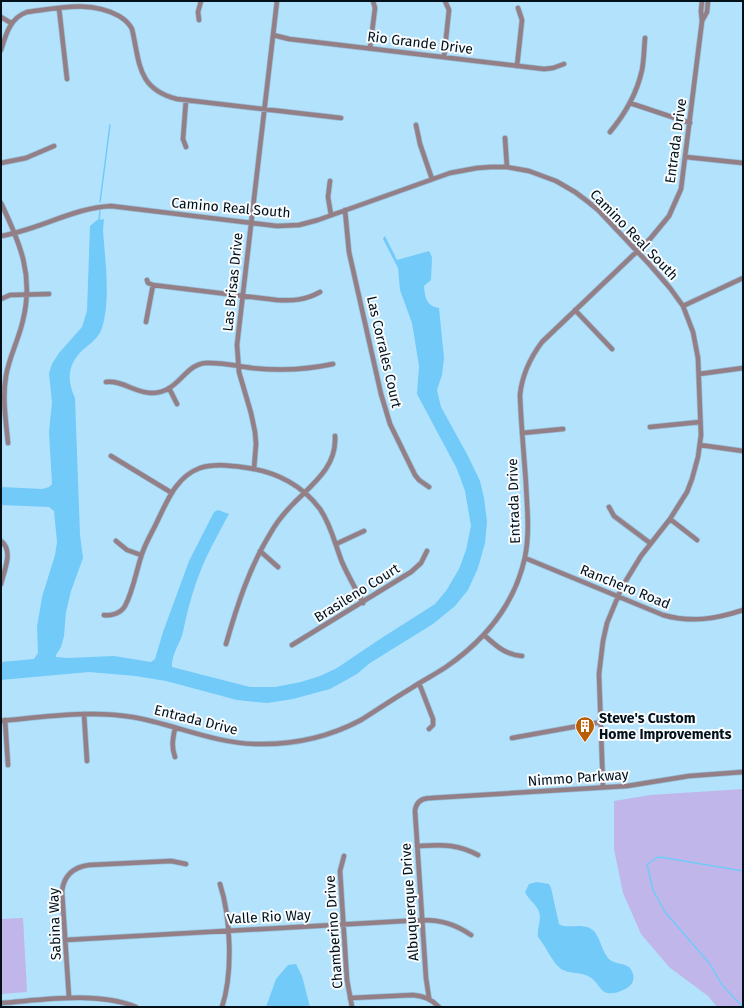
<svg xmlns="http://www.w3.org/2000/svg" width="744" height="1008" font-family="'Fira Sans',sans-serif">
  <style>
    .green { fill: #c0b6e9 }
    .water { fill: #72caf9 }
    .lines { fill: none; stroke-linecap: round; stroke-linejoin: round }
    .stream { stroke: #72caf9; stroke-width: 1.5 }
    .minor-casing { stroke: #97c0d9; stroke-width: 6 }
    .minor { stroke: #947f87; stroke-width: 4.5 }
    .labels { text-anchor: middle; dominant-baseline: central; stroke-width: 4; stroke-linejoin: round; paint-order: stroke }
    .street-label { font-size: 14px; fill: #011019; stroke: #f8fcff }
    .poi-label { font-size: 14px; font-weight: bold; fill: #011019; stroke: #f8fcff; text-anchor: start }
  </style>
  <rect width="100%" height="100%" fill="#b3e2fd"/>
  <path class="green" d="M743,789V1007H717L708,996L669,967L641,934L623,893L614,849V801L650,795Z
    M23,918L27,992L1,994V919Z"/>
  <path class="water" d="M104,219L103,230C105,261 111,298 102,328C98,341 86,345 78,355C67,369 68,383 75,398L80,535L83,558L71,591L66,612L64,636L61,647L56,655V657L68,658L114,656L151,662L155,659L163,632L189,561L214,512L218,510L229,514C221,529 213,543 206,558C195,582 188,607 183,632C180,644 171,655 172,667L250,687H275L301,682L320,676L337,668L380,639L435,604L446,591L459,569L466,550L471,526L465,491L457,469L417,394L419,366L412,323L400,290L398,268L383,239L385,236L397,260L429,251L432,257L431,280L424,286C425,297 426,306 439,308L444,358L442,375L437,390L441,407L467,454L480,481L484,498L487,522L485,543L478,568L468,590L455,606L433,624L370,663L357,674L330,689L293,699L267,703L237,700L166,681L135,676L89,672L1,680V662L34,659L38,653L37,627L42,597L55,555L57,542L54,511L49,507L1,505V487L42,489L49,487L52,484L49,432L52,402L49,373L52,364L59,353L82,327L87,311L90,226L97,220Z
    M537,882L549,884L551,888L559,924C567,930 583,921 594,931C600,938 602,951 608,958C614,965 624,962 630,968C633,972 635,978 632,983C628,990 610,997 603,991C597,985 596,980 588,976C580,972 569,974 561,969C551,961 546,946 538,937C537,929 540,924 540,917C540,906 529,901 525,892L529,884Z
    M296,964L302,976L310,1007H266L276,979L288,965Z"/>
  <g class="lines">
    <path class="stream" d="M100,202L110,125
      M99,221L100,211
      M743,1007L722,985L710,964L665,912L653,890L647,865L656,858L660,857L743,871"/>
    <defs>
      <path id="minor" d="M702,1L701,11L702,21
        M59,8L67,79
        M1,17L11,23
        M199,20L198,12L201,1
        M273,35L289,39L544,69L553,68L564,64
        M370,48L375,8L373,1
        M1,50C6,34 10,18 27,12C58,8 91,0 119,16C124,19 129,23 132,29C140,63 137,89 177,99L341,118
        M444,57L449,10L445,1
        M517,66L522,20L518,8
        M630,103L690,123
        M416,125L420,144L432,179
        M610,132C625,114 637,93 642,70C644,60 644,49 645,38
        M505,138L507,167
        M186,147L183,139L186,100
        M686,157L743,163
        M1,163L26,158L54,146
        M330,181L328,197L331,215
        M1,203C20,243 34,275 23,320C19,339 9,357 6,376C2,398 6,421 8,443
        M345,210L349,252L381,394L390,424L415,475L419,480L429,487
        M1,236C39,230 72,208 111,206L277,226L299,225L318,220L450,173L477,168L491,167H507L529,171L556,181L575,192L587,201L598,210L650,265L670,288L683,306L693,332L698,358L701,435L698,457L692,479L687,492L670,519L641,556L622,587L607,623L603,641L599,674L603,787
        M147,280L148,283L153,285L277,300C293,301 306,300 320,292
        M1,299L10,295L49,294
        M683,306L743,278
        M575,310L612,349
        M146,322L153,285
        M699,374L743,368
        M106,382C122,380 135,393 152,393C179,393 184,364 206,363C221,362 237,366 252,368C280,371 305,370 333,364
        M169,388L177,404
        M650,427L700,422
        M522,433L563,429
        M700,445L743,451
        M111,456L172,493
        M254,469L256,444L255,432L251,413L239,372L237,345L277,1
        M609,507L614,516L650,543
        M670,519L697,540
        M1,541C14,551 4,570 1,584
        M116,541L127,550L141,555
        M336,544L364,531
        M260,551L278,567
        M525,558L663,615C691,623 716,619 743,610
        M104,615C112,616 121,613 125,606C133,591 136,572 141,557C144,546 150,536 155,526C166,504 175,477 200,468C215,463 233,466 248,468C277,472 303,486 320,509C331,525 335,544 342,562C348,576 356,589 363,603
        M484,635C496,646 506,655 522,656
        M226,644C237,606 249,568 270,534C276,523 285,512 294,503C314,483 337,466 335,436
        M292,645L411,572L421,563L427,551
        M419,683L433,719V725L429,729
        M84,714L87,761
        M5,720L8,765
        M1,721C44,717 89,710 132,717C174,724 213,743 256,744C292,745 329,737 361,720C377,710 393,699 410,689C422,681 434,675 446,667C485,640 515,604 525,557C530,532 527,508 526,484C524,454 521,425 520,395C522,375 530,358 542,342L650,239L669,216L681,189L702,21L707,12L708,1
        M512,738L601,722
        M175,757C171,747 173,738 175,728
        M417,846C441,845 456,843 478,855
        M344,856L340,871L347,980L352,1007
        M220,884C231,918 233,974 222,1007
        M65,940L422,920C441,920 455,924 471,935
        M69,998L62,891C64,875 74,867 89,865L171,861L186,864
        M350,998L413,995C424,996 431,999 439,1007
        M429,998L426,978L415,811C416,802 422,798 431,798L627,786L689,776L743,772
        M1,1003C42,1000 97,991 136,1007"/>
    </defs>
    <use href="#minor" class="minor-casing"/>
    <use href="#minor" class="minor"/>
  </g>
  <defs>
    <symbol id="building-pin" viewBox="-11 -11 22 30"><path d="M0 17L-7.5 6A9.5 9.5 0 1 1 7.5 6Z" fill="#ba5e06" stroke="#f8fcff"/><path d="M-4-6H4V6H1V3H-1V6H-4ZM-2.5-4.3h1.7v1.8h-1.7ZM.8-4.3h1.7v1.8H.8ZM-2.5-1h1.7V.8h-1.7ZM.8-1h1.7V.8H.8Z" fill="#fff"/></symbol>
  </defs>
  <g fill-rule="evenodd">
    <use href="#building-pin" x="574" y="715" width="22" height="30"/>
  </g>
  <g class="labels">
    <g class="street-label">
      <text transform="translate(420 43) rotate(7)">Rio Grande Drive</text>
      <text transform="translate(676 141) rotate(-82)">Entrada Drive</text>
      <text transform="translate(231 208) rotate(5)">Camino Real South</text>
      <text transform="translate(634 235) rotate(46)">Camino Real South</text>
      <text transform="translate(233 282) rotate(-84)">Las Brisas Drive</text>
      <text transform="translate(384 352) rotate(77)">Las Corrales Court</text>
      <text transform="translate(514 501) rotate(-92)">Entrada Drive</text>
      <text transform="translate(625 587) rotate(22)">Ranchero Road</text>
      <text transform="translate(357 593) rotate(-32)">Brasileno Court</text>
      <text transform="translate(196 720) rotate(14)">Entrada Drive</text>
      <text transform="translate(578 778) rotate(-4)">Nimmo Parkway</text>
      <text transform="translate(410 902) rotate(-94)">Albuquerque Drive</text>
      <text transform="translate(269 917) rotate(-3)">Valle Rio Way</text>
      <text transform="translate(55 924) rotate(-92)">Sabina Way</text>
      <text transform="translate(334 932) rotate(-94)">Chamberino Drive</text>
    </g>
    <g class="poi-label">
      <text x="599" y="718">Steve's Custom<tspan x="599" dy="16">Home Improvements</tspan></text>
    </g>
  </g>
  <rect width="744" height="1008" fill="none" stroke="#011019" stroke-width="4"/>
</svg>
